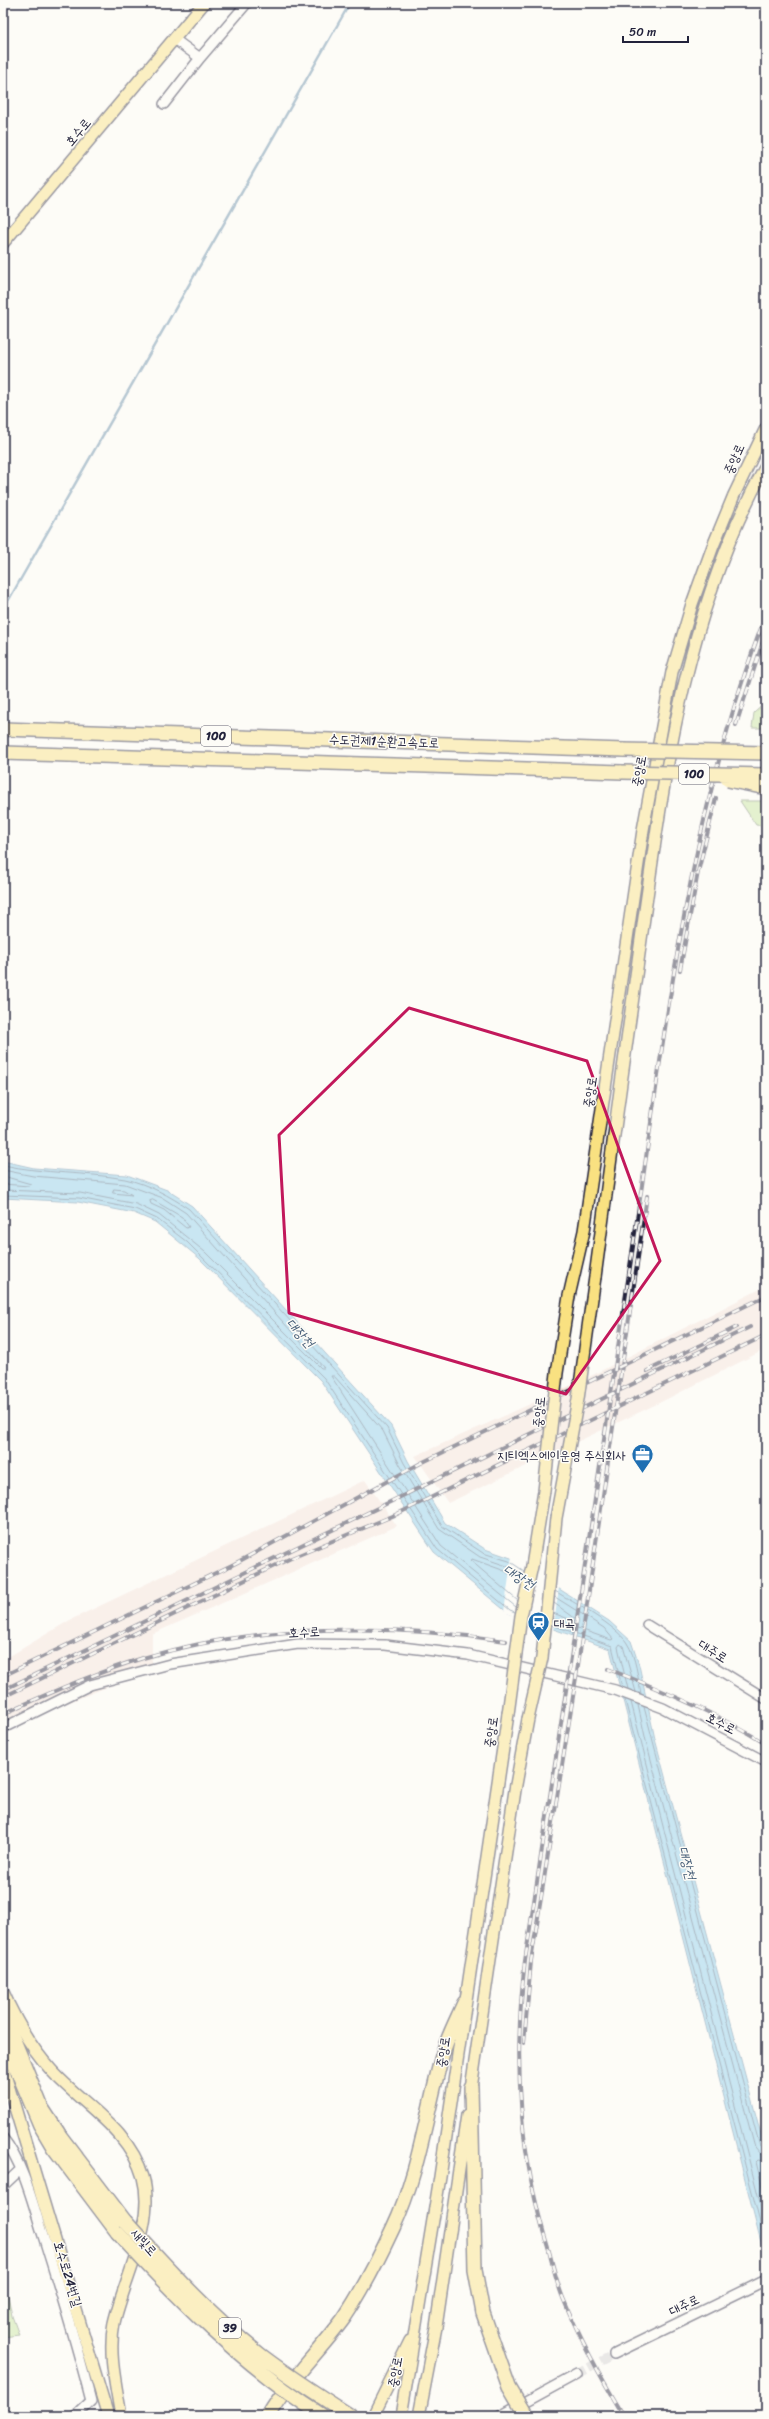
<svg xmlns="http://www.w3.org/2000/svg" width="769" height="2419" font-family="Sriracha,'Poor Story',sans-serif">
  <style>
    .built { fill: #f4e3da }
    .green { fill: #c5e49d; stroke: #74836c }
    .water { fill: #89ccea; stroke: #6088a4 }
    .pier { fill: #fdfcf7 }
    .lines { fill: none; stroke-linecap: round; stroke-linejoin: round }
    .shore { stroke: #4b6681; stroke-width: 1 }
    .stream { stroke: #6088a4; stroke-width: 2.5 }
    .minor-tunnel { stroke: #d1d0d1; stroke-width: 9; stroke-dasharray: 9 4.5; stroke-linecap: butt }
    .minor-casing { stroke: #22223b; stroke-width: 12 }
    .major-casing { stroke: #22223b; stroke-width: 14 }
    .highway-casing { stroke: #22223b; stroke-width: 16 }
    .minor { stroke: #fdfcf7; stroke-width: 9 }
    .major { stroke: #f9e181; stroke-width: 11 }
    .highway { stroke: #f9e181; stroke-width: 13 }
    .rail-casing { stroke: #22223b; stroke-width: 4 }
    .rail { stroke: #fdfcf7; stroke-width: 2.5; stroke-dasharray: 8; stroke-linecap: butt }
    .major-bridge-casing { stroke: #22223b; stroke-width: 14; stroke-linecap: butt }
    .highway-bridge-casing { stroke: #22223b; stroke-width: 16; stroke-linecap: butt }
    .major-bridge { stroke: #f9e181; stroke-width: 11 }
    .highway-bridge { stroke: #f9e181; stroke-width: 13 }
    .marked { fill: none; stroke: #c2185b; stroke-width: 3; stroke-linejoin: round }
    .labels { text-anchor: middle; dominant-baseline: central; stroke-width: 3; stroke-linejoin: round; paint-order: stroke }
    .shield { fill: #fdfcf7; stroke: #646373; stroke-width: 1 }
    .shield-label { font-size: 12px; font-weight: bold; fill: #22223b }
    .street-label { font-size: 13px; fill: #22223b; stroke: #fdfcf7 }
    .poi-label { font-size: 13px; fill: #22223b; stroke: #fdfcf7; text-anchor: end }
    .water-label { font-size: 14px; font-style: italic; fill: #465e78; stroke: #fdfcf7 }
  </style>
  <rect width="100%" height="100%" fill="#fdfcf7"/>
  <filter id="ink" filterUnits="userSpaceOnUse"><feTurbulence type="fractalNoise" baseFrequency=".025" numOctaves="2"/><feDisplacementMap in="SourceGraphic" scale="8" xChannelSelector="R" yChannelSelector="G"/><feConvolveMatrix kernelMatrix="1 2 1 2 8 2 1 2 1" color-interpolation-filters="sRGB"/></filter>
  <g filter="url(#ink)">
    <path class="built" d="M766,1286V1349L659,1403L448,1503L415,1456L579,1382Z
      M365,1480L397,1526L152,1634V1669L3,1729V1660L70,1620Z"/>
    <path class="green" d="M766,702V728H752L754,713Z
      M740,801H766V826L756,825Z
      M8,2295L12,2316L19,2335L3,2337V2297Z"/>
    <path class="water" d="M3,1161L34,1168L127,1175L167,1190L192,1206L391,1426L408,1461L445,1523L485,1549L511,1558L609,1621L631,1641L639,1665L655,1739L766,2153V2262L610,1649L508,1613L434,1552L321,1381L199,1258L155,1222L134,1213L78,1202L3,1198Z"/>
    <path class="pier" d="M512,1556L559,1587L553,1631L504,1612Z"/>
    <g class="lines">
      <path class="shore" d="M3,1165C45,1174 85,1172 125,1179C148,1184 170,1196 189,1209L387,1428L404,1463L442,1526L483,1553L509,1561L524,1571
        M3,1170L33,1176L125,1184L163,1198L186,1213L324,1368H321L205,1252L159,1215L136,1204L80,1193L3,1190
        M3,1176L31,1184L29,1186L3,1184
        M114,1189L124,1190L132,1195L113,1193Z
        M3,1195L79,1198L135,1209L157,1219L187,1242L324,1378L437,1549L510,1610L515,1612
        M153,1200L182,1217L189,1227L186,1228L164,1210L151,1204L150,1201Z
        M555,1591C574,1603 616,1625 627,1643C636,1657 638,1678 641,1694
        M518,1601L470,1560L472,1559L505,1571L522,1582
        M516,1607L441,1546L331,1376H334L383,1431L400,1465L439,1529L480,1557L507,1566L523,1576
        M553,1613L574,1621L576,1619L554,1603
        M552,1619L611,1640L613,1639L604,1628L555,1597
        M552,1625L612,1646L622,1687
        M628,1689L618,1647L620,1644L623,1646L636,1692
        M625,1700L766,2246
        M631,1702L766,2226
        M638,1705L646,1741L755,2148L760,2154L766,2156
        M644,1707L760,2147L766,2150
        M766,2162L758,2160L756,2162L766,2202"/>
      <path class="stream" d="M3,610L350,3"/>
      <path class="minor-tunnel" d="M577,2374L614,2354"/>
      <defs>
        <path id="minor" d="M174,39L200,58
          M164,104L200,58L247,3
          M647,1625L766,1699
          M3,1728L90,1685L170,1664L298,1644L385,1645L468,1655L615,1690L663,1708L766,1762
          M3,2138C24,2164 34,2208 44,2239C61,2293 77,2346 91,2401L75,2416
          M3,2186L20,2170
          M614,2354L766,2280
          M500,2416L577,2374"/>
        <path id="major" d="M3,243L204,3
          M595,1277C611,1160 626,1042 643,925C665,768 687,606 766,466
          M569,1296L584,1231L643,830L672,672L692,604L713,546L734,495L766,428
          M3,1992C15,2020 31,2048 52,2071C84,2106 129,2129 143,2177C156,2224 124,2278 114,2323C108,2354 116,2385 121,2416
          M3,2068L108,2416
          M470,2095L515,1790L528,1719
          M3,2415L4,2416
          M373,2416L410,2341
          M401,2416L440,2177L508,1714
          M419,2416L436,2327L467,2115"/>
        <path id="highway" d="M3,729L624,750
          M3,753L622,772
          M3,2013L42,2108L61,2137L125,2221
          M3,2037L40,2125L53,2147L117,2232
          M471,2087L475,2270L483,2313
          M268,2416C289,2380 320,2351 344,2318C363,2290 379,2258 393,2228C419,2173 426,2114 442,2056C447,2038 456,2021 464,2003"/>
      </defs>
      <use href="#minor" class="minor-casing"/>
      <use href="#major" class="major-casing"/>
      <use href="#highway" class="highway-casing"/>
      <use href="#minor" class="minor"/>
      <use href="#major" class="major"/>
      <use href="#highway" class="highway"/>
      <defs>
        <path id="rail" d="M736,725L766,632
          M680,970L698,872L716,798
          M647,1371L737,1327
          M608,1669C663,1690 716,1713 766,1744
          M3,1676L234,1564L421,1463L766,1296
          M3,1690L750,1327
          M3,1697L289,1559L395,1515L766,1335
          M3,1714C49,1693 95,1673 143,1658C257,1624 389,1623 506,1641
          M524,2043L531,1961L578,1665L647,1196
          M624,2416C601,2378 580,2339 563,2298C557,2283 553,2267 549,2251C519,2155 513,2061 525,1961C562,1719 599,1476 635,1233C666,1025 689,813 766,615"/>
      </defs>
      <use href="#rail" class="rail-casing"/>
      <use href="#rail" class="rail"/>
      <defs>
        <path id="major-bridge" d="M508,1714L521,1616L532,1566L544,1491L557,1373L569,1296
          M528,1719L542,1658L556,1518L578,1399L595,1277"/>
        <path id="highway-bridge" d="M624,750L766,753
          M622,772L766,775
          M728,780L766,788
          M125,2221C168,2268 212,2317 262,2356C291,2378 321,2397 351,2416
          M117,2232C179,2300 244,2366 323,2416
          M483,2313L509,2387L526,2416"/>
      </defs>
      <use href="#major-bridge" class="major-bridge-casing"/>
      <use href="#highway-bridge" class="highway-bridge-casing"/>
      <use href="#major-bridge" class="major-bridge"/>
      <use href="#highway-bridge" class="highway-bridge"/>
    </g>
  </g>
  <path d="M0 0H769V2419H0ZM409,1008L587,1061L660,1261L566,1394L289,1313L279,1135Z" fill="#fdfcf7" fill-opacity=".55" fill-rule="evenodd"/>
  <path class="marked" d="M409,1008L587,1061L660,1261L566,1394L289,1313L279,1135Z"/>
  <defs>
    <symbol id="office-pin" viewBox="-11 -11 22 30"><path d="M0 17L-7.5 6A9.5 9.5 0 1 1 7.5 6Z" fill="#1f6fb2" stroke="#fdfcf7"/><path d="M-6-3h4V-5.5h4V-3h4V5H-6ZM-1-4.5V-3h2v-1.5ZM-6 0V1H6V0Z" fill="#fff"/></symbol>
    <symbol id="station-pin" viewBox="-11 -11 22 30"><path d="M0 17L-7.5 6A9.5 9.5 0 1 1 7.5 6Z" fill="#1f6fb2" stroke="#fdfcf7"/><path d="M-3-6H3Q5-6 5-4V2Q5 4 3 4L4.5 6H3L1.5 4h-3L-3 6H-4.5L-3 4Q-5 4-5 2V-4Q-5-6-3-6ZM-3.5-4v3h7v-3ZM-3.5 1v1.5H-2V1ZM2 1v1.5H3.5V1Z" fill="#fff"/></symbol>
  </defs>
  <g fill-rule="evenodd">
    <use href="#office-pin" x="630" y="1442" width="25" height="34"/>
    <use href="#station-pin" x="526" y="1610" width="25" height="34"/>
  </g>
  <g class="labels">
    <g class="shield">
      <rect x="201" y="726" width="30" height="20" rx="3"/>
      <rect x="679" y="764" width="30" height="20" rx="3"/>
      <rect x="219" y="2318" width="22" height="20" rx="3"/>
    </g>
    <g class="shield-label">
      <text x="216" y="736">100</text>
      <text x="694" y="774">100</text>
      <text x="230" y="2328">39</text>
    </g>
    <g class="street-label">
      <text transform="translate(78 132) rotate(-50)">호수로</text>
      <text transform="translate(734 459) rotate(-66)">중앙로</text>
      <text transform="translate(384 741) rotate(2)">수도권제1순환고속도로</text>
      <text transform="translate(639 771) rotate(-80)">중앙로</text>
      <text transform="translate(590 1092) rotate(-82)">중앙로</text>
      <text transform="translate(539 1412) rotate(-85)">중앙로</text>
      <text transform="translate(304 1632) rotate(-3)">호수로</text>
      <text transform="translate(713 1651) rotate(32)">대주로</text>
      <text transform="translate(721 1723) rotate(27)">호수로</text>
      <text transform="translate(491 1732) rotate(-82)">중앙로</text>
      <text transform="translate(443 2052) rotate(-82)">중앙로</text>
      <text transform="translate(144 2242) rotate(48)">새빛로</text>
      <text transform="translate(68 2274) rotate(73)">호수로24번길</text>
      <text transform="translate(684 2305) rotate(-26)">대주로</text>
      <text transform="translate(395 2372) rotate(-80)">중앙로</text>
    </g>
    <g class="poi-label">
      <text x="626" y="1455">지티엑스에이운영 주식회사</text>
      <text x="554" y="1623" text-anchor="start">대곡</text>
    </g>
    <g class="water-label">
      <text transform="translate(300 1333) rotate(47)">대장천</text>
      <text transform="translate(519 1577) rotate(32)">대장천</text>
      <text transform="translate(687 1863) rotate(75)">대장천</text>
    </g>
  </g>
  <rect width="769" height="2419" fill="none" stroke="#fdfcf7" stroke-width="16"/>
  <rect x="8" y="8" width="753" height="2403" fill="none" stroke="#22223b" stroke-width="1.5" filter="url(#ink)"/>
  <path d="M623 36v6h65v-6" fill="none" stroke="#22223b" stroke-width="2"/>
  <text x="629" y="36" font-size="12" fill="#22223b" stroke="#fdfcf7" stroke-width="3" paint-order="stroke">50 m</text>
</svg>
